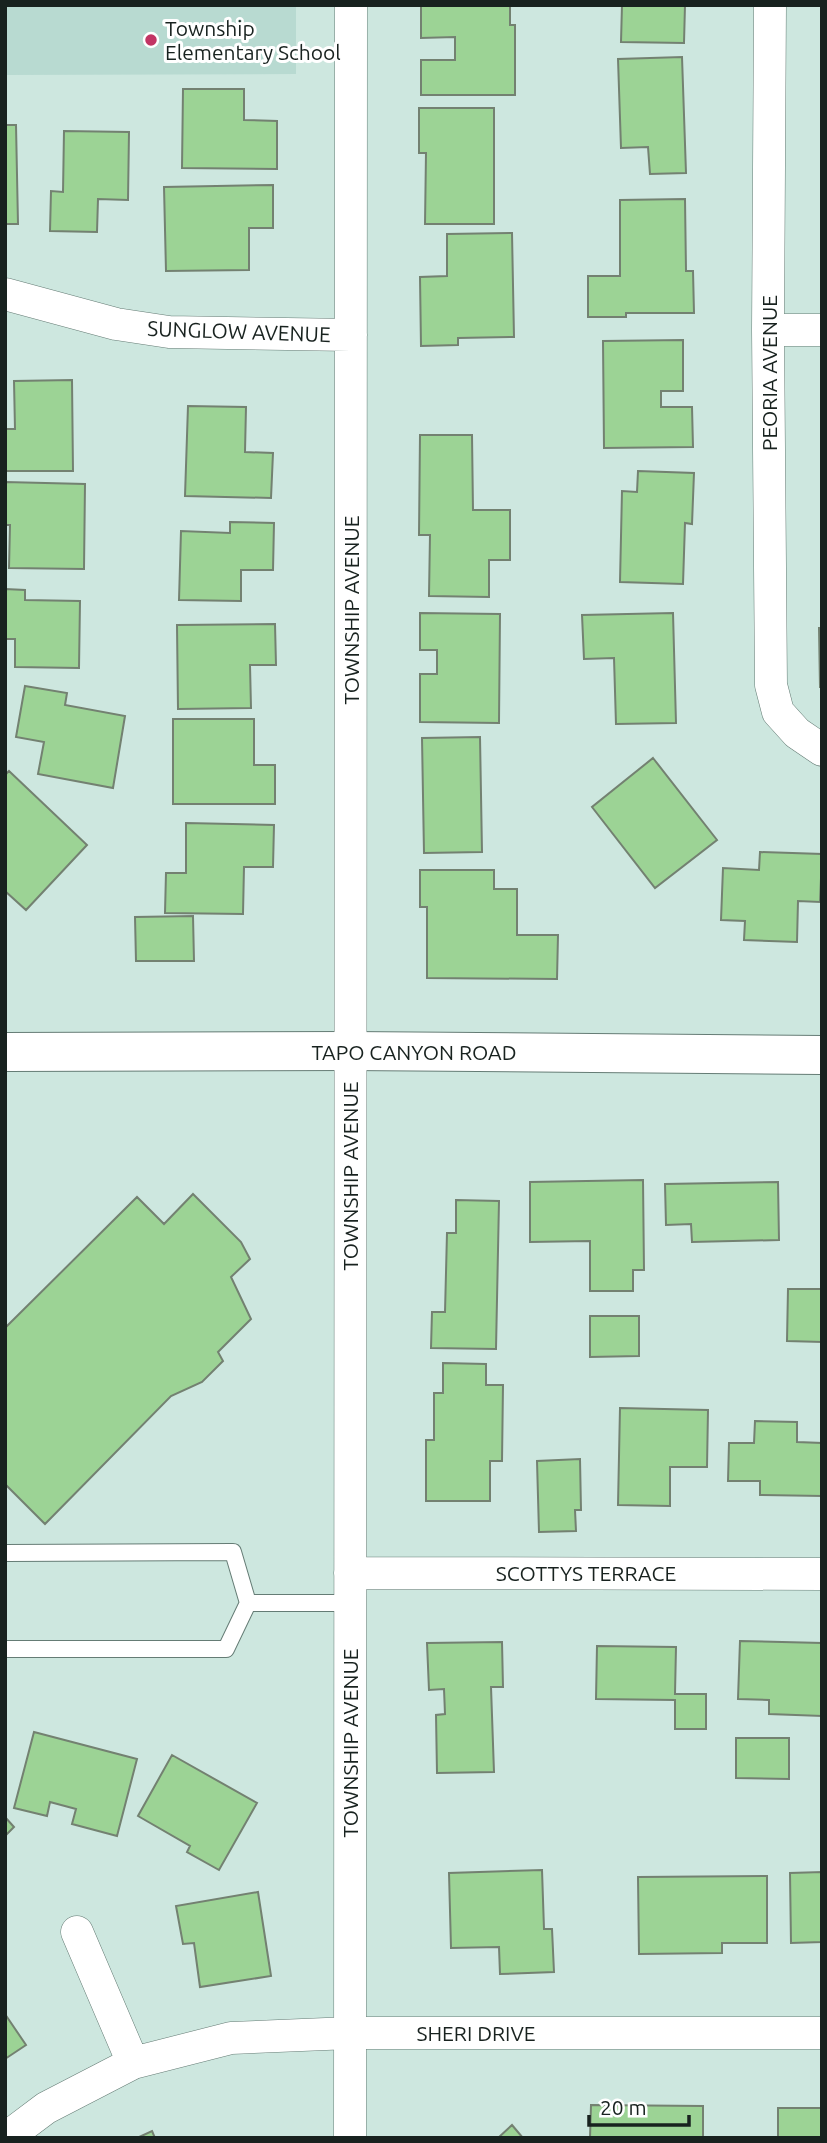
<svg xmlns="http://www.w3.org/2000/svg" width="827" height="2143" font-family="Ubuntu,sans-serif">
  <style>
    .built { fill: #b8dad1 }
    .building { fill: #9cd395; stroke: #738171; stroke-width: 2 }
    .lines { fill: none; stroke-linecap: round; stroke-linejoin: round }
    .service-casing { stroke: #657c75; stroke-width: 18 }
    .minor-casing { stroke: #657c75; stroke-width: 33 }
    .secondary-casing { stroke: #657c75; stroke-width: 40 }
    .service { stroke: #fff; stroke-width: 16 }
    .minor { stroke: #fff; stroke-width: 32 }
    .secondary { stroke: #fff; stroke-width: 38 }
    .poi-dot { fill: #c23464; stroke: #fff; stroke-width: 2.5 }
    .labels { text-anchor: middle; dominant-baseline: central; stroke-width: 6; stroke-linejoin: round; paint-order: stroke }
    .poi-label { font-size: 21px; fill: #18221f; stroke: #fff; text-anchor: start }
    .street-label { font-size: 21px; fill: #18221f; stroke: #fff }
  </style>
  <rect width="100%" height="100%" fill="#cde7df"/>
  <path class="built" d="M5,5H296V74L5,75Z"/>
  <path class="building" d="M421,5H510V25H515V95H421V60H455V37L421,38Z
    M622,5H685L684,43L621,42Z
    M682,57L686,173L650,174L648,147L621,148L618,59Z
    M183,89H244V120L277,121V169L182,168Z
    M419,108H494V224H425L426,153H419Z
    M5,125H16L18,224H5Z
    M64,131L129,132L128,200L98,199L97,232L50,231L51,191L63,192Z
    M273,185V228H249V270L166,271L164,187Z
    M685,199L686,271H693L694,313H626V317H588V276H620V200Z
    M512,233L514,337L458,338V345L421,346L420,277L447,276V234Z
    M683,340V391H661V407H692L693,447L604,448L603,341Z
    M72,380L73,471H5V429H15L14,381Z
    M188,406L246,407L245,452L273,453L271,498L185,496Z
    M420,435H472L473,510H510V560H489V597L429,596L430,535H419Z
    M638,471L694,473L692,524L685,523L683,584L620,582L622,491L637,492Z
    M5,482L85,484L84,569L9,568L10,525H5Z
    M230,522L274,523L273,570H241V601L179,600L181,531L230,533Z
    M5,589L25,590V600L80,601L79,668L15,667V639H5Z
    M420,613L500,614L499,723L420,722V674H437V650H420Z
    M673,613L676,723L616,724L614,658L584,659L582,615Z
    M275,624L276,665H250L251,708L178,709L177,625Z
    M819,628H822V687H820Z
    M25,686L67,693L65,705L125,716L113,788L38,774L44,742L16,737Z
    M173,719H254V765H275V804H173Z
    M480,737L482,852L424,853L422,738Z
    M653,758L717,840L655,888L592,807Z
    M9,771L87,845L26,910L5,891V775Z
    M186,823L274,825L273,867H244L243,914L165,913L166,873H186Z
    M760,852L822,854L820,902L798,901L797,942L744,940L745,921L721,920L723,868L759,870Z
    M420,870H494V889H517V935H558L557,979L427,978V907H420Z
    M193,916L194,961H136L135,917Z
    M643,1180L644,1270H633V1291H590V1241L530,1242V1182Z
    M778,1182L779,1240L692,1242L691,1224L666,1225L665,1184Z
    M193,1194L241,1242L250,1259L231,1277L251,1319L218,1352L223,1361L202,1382L171,1396L45,1524L5,1484V1328L137,1197L164,1224Z
    M456,1200L499,1201L496,1349L431,1348L432,1312H445L447,1233H456Z
    M788,1289H822V1342L787,1341Z
    M590,1316H639V1356L590,1357Z
    M443,1363L486,1364V1385H503L502,1461H490V1501H426V1440H434V1393H443Z
    M620,1408L708,1410L707,1467H670V1506L618,1505Z
    M755,1421L797,1422V1442L822,1443V1496L760,1495V1481H728L729,1443H754Z
    M580,1459L581,1510H575L576,1531L539,1532L537,1461Z
    M740,1641L822,1643V1716L769,1714V1700L738,1699Z
    M502,1642L503,1687H491L494,1772L437,1773L436,1715L445,1714L444,1689L429,1690L427,1643Z
    M597,1646L676,1647L675,1694H706V1729H675V1700L596,1699Z
    M34,1732L137,1759L117,1836L72,1824L76,1809L50,1802L47,1816L14,1808Z
    M736,1738H789V1779L736,1778Z
    M172,1755L257,1803L219,1870L187,1852L190,1846L138,1816Z
    M5,1817L14,1827L5,1836Z
    M542,1870L544,1929H552L554,1972L500,1974L499,1947L451,1948L449,1873Z
    M822,1872V1942L791,1943L790,1873Z
    M767,1876V1943H722V1953L639,1954L638,1877Z
    M258,1892L271,1976L200,1987L194,1943L183,1944L176,1906Z
    M5,2014L26,2045L5,2059Z
    M591,2105L703,2106V2138H590Z
    M778,2108H822V2138H778Z
    M512,2125L523,2138H498Z
    M152,2131L155,2138H137Z"/>
  <g class="lines">
    <defs>
      <path id="service" d="M5,1553L233,1552L248,1603
        M5,1649H226L248,1603H350"/>
      <path id="minor" d="M770,5L768,330L771,685L778,712L797,733L822,750
        M5,294L116,324L169,332L351,335
        M768,330H822
        M350,1573L822,1574
        M77,1932L133,2063
        M6,2138L46,2108L133,2063L231,2038L350,2033H822
        M350,2138L351,5"/>
      <path id="secondary" d="M5,1052L350,1051L822,1055"/>
    </defs>
    <use href="#service" class="service-casing"/>
    <use href="#minor" class="minor-casing"/>
    <use href="#secondary" class="secondary-casing"/>
    <use href="#service" class="service"/>
    <use href="#minor" class="minor"/>
    <use href="#secondary" class="secondary"/>
  </g>
  <circle class="poi-dot" cx="151" cy="40" r="7"/>
  <g class="labels">
    <g class="poi-label">
      <text x="165" y="28">Township<tspan x="165" dy="24">Elementary School</tspan></text>
    </g>
    <g class="street-label">
      <text transform="translate(239 331) rotate(2)">SUNGLOW AVENUE</text>
      <text transform="translate(769 373) rotate(-90)">PEORIA AVENUE</text>
      <text transform="translate(351 610) rotate(-90)">TOWNSHIP AVENUE</text>
      <text x="414" y="1052">TAPO CANYON ROAD</text>
      <text transform="translate(350 1176) rotate(-90)">TOWNSHIP AVENUE</text>
      <text x="586" y="1573">SCOTTYS TERRACE</text>
      <text transform="translate(350 1743) rotate(-90)">TOWNSHIP AVENUE</text>
      <text x="476" y="2033">SHERI DRIVE</text>
    </g>
  </g>
  <rect width="827" height="2143" fill="none" stroke="#18221f" stroke-width="14"/>
  <path d="M589 2115v10h100v-10" fill="none" stroke="#18221f" stroke-width="3.5"/>
  <text x="600" y="2115" font-size="21" fill="#18221f" stroke="#ffffff" stroke-width="5" paint-order="stroke">20 m</text>
</svg>
